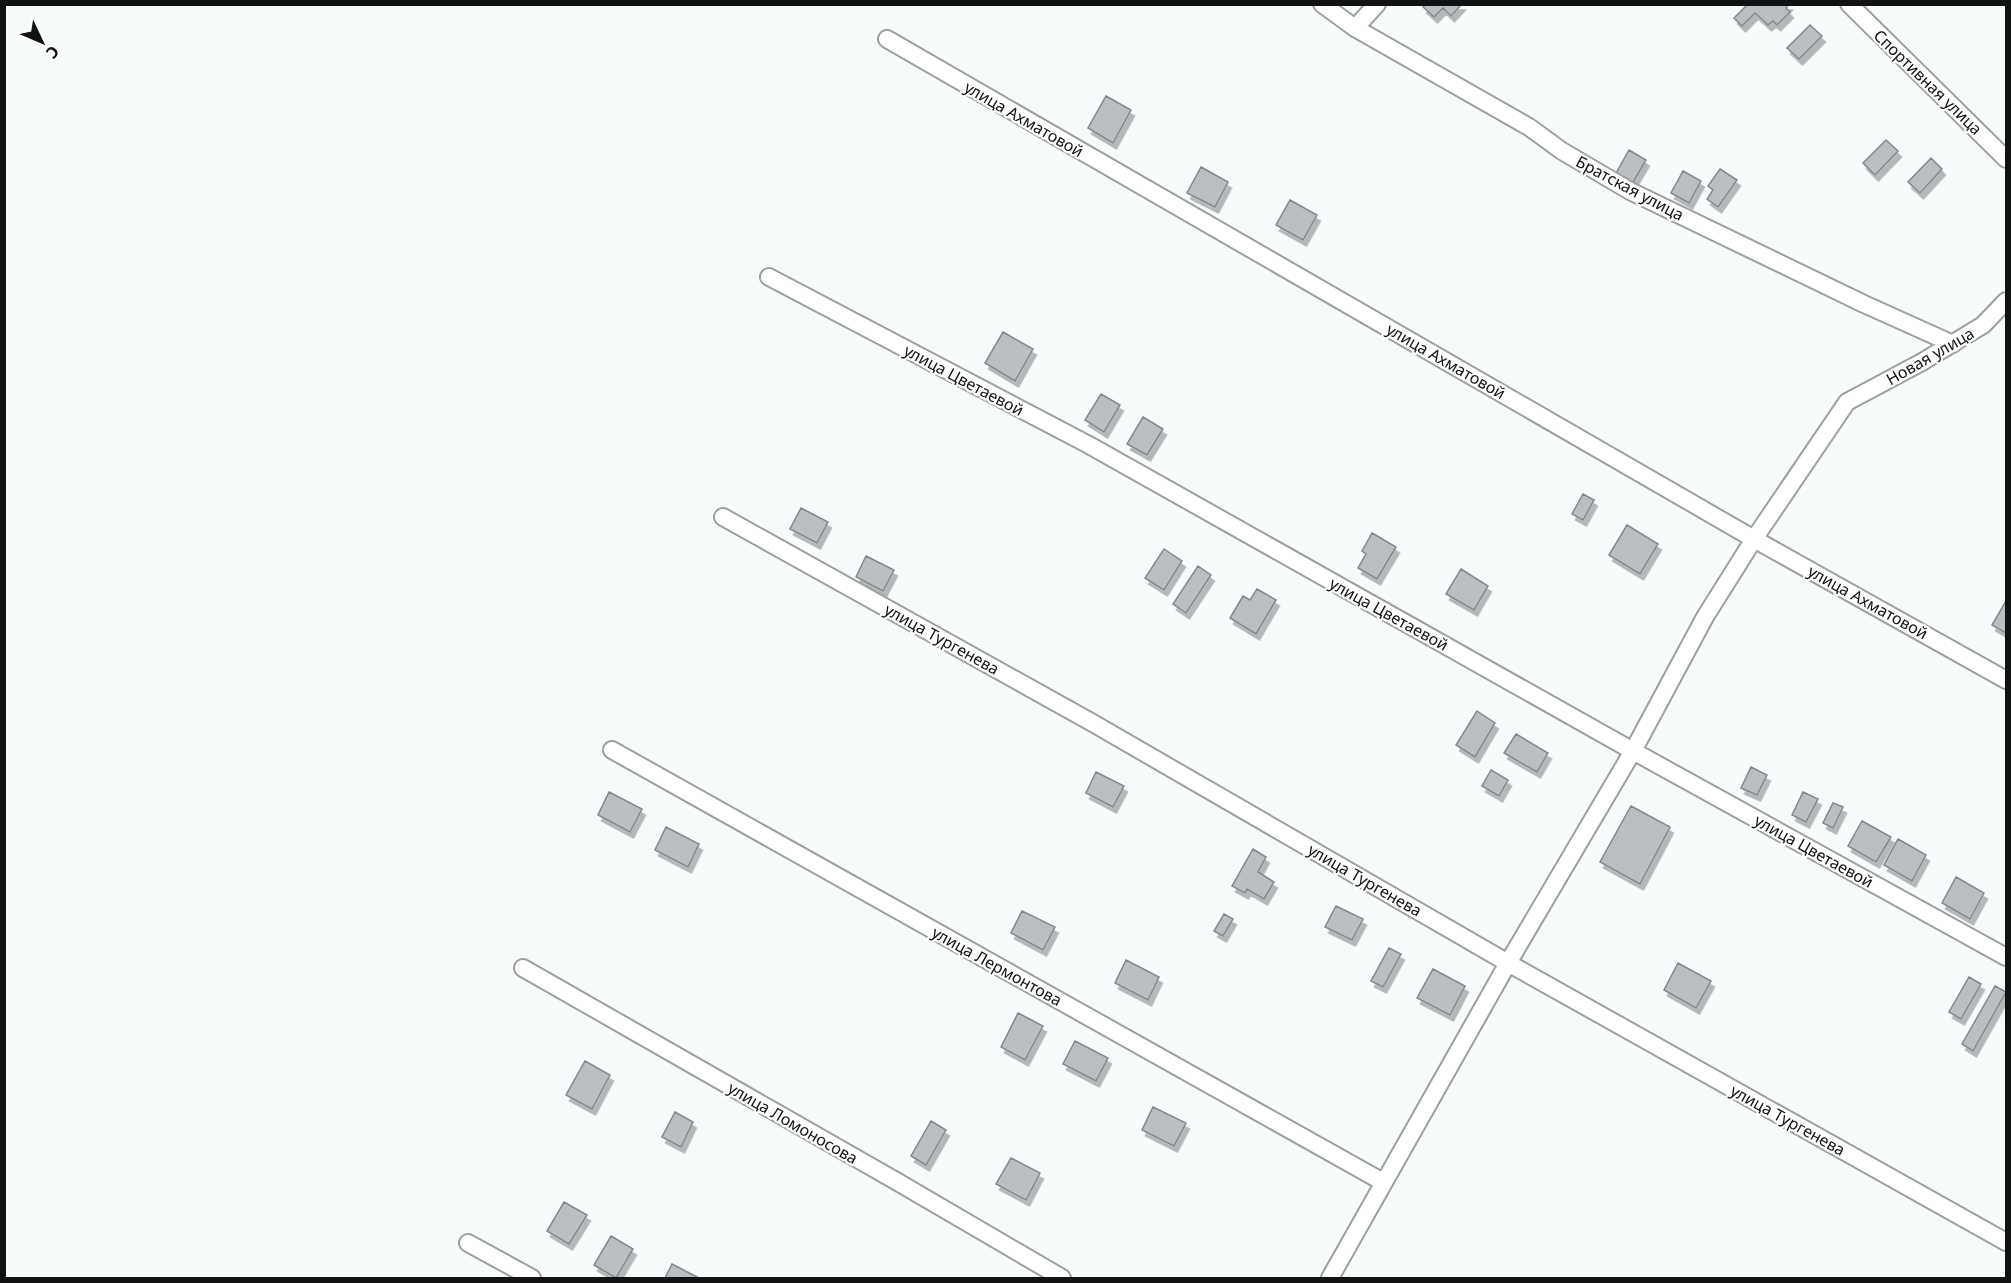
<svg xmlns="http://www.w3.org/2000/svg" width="2011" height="1283" font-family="'Noto Sans',sans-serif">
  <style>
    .building { fill: #bcbfc1; stroke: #85888a; stroke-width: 1.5; filter: url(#shadow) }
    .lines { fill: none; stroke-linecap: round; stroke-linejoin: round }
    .street-casing { stroke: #9ca0a0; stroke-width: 20 }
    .street { stroke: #fff; stroke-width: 16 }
    .labels { text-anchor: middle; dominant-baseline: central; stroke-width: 4.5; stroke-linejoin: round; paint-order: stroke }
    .street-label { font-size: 16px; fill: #111213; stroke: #fff }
  </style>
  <defs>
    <filter id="shadow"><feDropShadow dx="3.5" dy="6" stdDeviation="0" flood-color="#0004"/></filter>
  </defs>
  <rect width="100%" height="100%" fill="#f7fbfc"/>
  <path class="building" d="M1425,4H1462L1451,16L1443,8L1434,17L1423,7Z
    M1748,4H1789L1786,8L1790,12L1777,25L1773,21L1768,25L1755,13L1742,26L1734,18Z
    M1810,25L1822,36L1799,59L1787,48Z
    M1106,96L1131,110L1113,143L1088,128Z
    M1886,140L1898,151L1875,175L1863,163Z
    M1629,150L1646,160L1632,184L1615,175Z
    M1931,158L1942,169L1920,193L1908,182Z
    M1201,167L1228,182L1215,207L1187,193Z
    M1720,169L1737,180L1718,207L1707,199L1713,190L1708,186Z
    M1683,171L1701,181L1689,203L1671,193Z
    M1290,200L1317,215L1303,240L1276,225Z
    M1003,332L1033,349L1015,381L985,363Z
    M1101,394L1120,405L1104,432L1085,420Z
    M1143,417L1163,429L1147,455L1127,444Z
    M1583,494L1594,500L1583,520L1572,514Z
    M801,508L828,522L817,543L790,529Z
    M1627,525L1658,544L1640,574L1609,555Z
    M1372,533L1396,547L1377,579L1358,568L1366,554L1362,551Z
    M1164,549L1182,561L1164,590L1145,578Z
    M866,556L894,570L883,591L856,577Z
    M1198,566L1211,575L1186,613L1173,604Z
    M1461,569L1488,586L1474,610L1446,594Z
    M1257,589L1276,600L1256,634L1230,618L1243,596L1250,600Z
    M2006,601V633L1992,625Z
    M1477,711L1495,723L1475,757L1456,745Z
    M1516,734L1548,753L1537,772L1504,753Z
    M1751,767L1767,775L1757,795L1741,788Z
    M1491,770L1508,780L1499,796L1482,786Z
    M1096,772L1124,786L1113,807L1086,793Z
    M609,792L642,809L630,832L598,815Z
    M1803,792L1818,799L1806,822L1792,815Z
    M1833,803L1843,807L1833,828L1823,823Z
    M1631,806L1670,827L1640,884L1600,862Z
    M1862,821L1891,837L1876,862L1848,846Z
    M666,827L699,844L688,867L655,850Z
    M1898,839L1926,855L1912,881L1884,865Z
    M1253,849L1266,857L1258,872L1274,882L1264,899L1247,889L1245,893L1232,886Z
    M1956,877L1984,893L1970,919L1942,903Z
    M1336,906L1363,919L1352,940L1325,927Z
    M1022,911L1055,927L1043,950L1011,933Z
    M1224,914L1233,919L1223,936L1214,931Z
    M1389,948L1401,954L1383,987L1371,981Z
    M1126,960L1159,977L1148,1000L1115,983Z
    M1678,963L1711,981L1696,1008L1664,990Z
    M1433,969L1465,986L1450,1015L1417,998Z
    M1969,977L1981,984L1961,1019L1949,1012Z
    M1995,986L2006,992L1973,1051L1962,1044Z
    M1018,1013L1043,1026L1025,1060L1001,1047Z
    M1075,1041L1108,1058L1096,1081L1063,1064Z
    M585,1061L610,1075L592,1109L566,1095Z
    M1153,1107L1186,1123L1174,1146L1142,1130Z
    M675,1112L693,1122L681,1147L662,1137Z
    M931,1121L946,1130L926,1165L911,1156Z
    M1011,1158L1040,1173L1026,1200L996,1184Z
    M564,1202L587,1215L569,1244L547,1231Z
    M611,1236L633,1249L616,1278L594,1265Z
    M672,1264L699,1278H665Z"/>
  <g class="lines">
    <defs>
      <path id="street" d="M1322,4L1355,28L1529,127L1562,151L1630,191L1864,304L1953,344
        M1849,4L2006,159
        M1355,28L1377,4
        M887,39L1754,539L2006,680
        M769,277L1089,445L1633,751L2006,957
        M723,517L1091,722L1508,963L2006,1242
        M612,750L1383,1182
        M523,968L896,1181L1062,1278
        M468,1243L532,1278
        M1330,1278L1508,963L1633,751L1705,617L1754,539L1847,402L1922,362L1983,325L2006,301"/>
    </defs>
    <use href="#street" class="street-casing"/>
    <use href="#street" class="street"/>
  </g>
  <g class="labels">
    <g class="street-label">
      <text transform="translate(1928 82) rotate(44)">Спортивная улица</text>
      <text transform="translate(1024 119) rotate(30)">улица Ахматовой</text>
      <text transform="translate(1630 188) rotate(28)">Братская улица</text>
      <text transform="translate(1930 356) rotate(-30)">Новая улица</text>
      <text transform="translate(1446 361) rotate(30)">улица Ахматовой</text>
      <text transform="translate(964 380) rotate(28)">улица Цветаевой</text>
      <text transform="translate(1868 602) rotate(29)">улица Ахматовой</text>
      <text transform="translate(1389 614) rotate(29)">улица Цветаевой</text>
      <text transform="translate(942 639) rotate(29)">улица Тургенева</text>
      <text transform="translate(1814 851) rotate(29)">улица Цветаевой</text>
      <text transform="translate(1365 880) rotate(30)">улица Тургенева</text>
      <text transform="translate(997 966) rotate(29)">улица Лермонтова</text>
      <text transform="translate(1788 1120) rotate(29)">улица Тургенева</text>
      <text transform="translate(793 1123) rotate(30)">улица Ломоносова</text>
    </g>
  </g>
  <rect width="2011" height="1283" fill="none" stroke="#111213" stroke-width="12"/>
  <g transform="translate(42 42) rotate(134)" stroke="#ffffff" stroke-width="4.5" paint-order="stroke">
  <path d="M0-4.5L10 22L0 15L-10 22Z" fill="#111213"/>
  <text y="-9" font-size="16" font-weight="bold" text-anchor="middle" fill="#111213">С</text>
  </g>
</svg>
